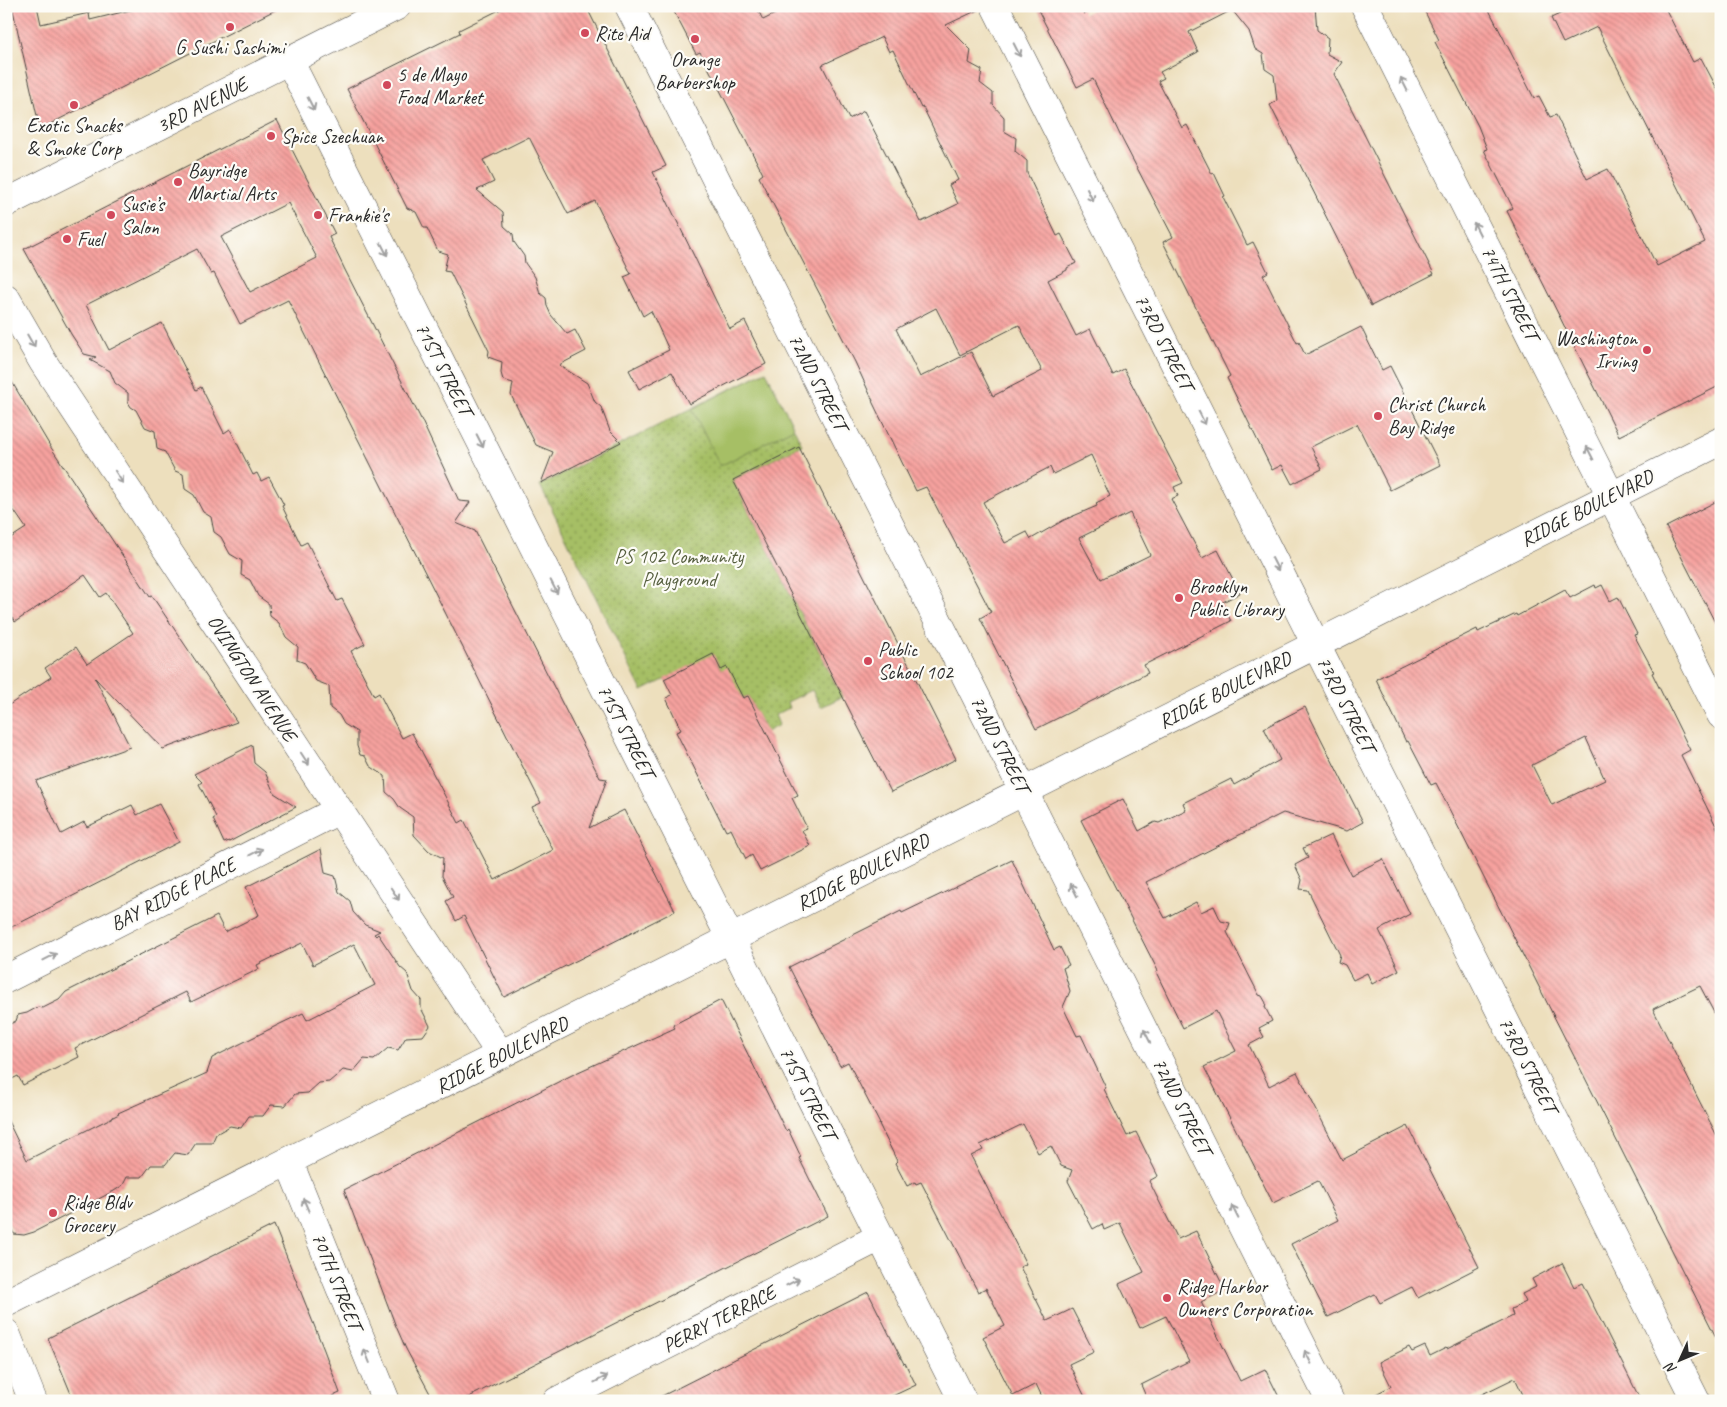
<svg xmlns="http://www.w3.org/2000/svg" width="1727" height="1407" font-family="Caveat,sans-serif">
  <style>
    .park { fill: url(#park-dots); stroke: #687548 }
    .garden { fill: #a6bf65; stroke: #687548 }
    .building { fill: url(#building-back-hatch); fill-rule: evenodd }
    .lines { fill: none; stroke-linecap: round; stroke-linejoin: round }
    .minor-casing { stroke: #484641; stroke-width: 29 }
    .minor { stroke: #fff; stroke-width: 28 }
    .oneway { stroke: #a0a0a0 }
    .poi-dot { fill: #d1495b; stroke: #fdfcf7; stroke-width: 2 }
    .labels { text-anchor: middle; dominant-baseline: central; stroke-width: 4.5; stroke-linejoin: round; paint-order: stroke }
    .poi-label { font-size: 20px; fill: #2b2b2b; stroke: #fdfcf7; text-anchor: start }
    .street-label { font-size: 20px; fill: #2b2b2b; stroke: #fdfcf7 }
    .park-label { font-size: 20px; fill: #565f3f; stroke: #fdfcf7 }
  </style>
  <defs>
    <pattern id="park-dots" width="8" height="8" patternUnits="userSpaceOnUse" patternTransform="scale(1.25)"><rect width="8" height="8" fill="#a6bf65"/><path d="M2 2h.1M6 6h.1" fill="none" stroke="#879b53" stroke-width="1.8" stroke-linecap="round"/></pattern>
    <pattern id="building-back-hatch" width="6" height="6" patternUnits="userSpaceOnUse" patternTransform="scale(1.25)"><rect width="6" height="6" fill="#f7a29f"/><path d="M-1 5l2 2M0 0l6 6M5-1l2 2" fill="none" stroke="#c88482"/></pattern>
  </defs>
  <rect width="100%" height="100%" fill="#fdfcf7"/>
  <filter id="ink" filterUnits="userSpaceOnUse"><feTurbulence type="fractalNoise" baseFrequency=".02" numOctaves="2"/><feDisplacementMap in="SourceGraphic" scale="10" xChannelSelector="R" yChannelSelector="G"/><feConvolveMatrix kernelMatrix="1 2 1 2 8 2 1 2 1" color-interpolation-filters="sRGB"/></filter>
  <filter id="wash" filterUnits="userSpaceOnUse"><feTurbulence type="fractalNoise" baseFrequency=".0096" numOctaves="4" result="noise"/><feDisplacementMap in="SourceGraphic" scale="20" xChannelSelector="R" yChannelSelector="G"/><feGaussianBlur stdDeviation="1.12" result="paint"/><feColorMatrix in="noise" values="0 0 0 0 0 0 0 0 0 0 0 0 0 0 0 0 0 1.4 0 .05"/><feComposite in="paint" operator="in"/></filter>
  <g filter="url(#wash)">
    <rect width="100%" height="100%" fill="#eddfbd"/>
    <path class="park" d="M766,371L802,445L733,480L842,697L821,707L812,690L787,702L789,708L775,715L779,725L766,732L748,696L743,698L721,670L713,655L642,691L540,485Z"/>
    <path class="garden" d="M766,371L794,428L720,466L692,409Z"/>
    <g id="blocks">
      <path class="building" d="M12,6H37L41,24L89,13L90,20L147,6H283L40,129Z
        M507,6H586L666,166L653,172L717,303L730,329L745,321L766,364L689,404L672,372L639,389L629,370L669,350L651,311L643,316L624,277L631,274L595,201L568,214L529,137L483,160L494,182L477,190L503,212L504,226L513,234L514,242L524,256L525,263L535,277L540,293L546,298L547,306L551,315L567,334L575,330L586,351L559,365L587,383L595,402L601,407L610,431L621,442L541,483L553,452L536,445L511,395L513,383L503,380L501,373L502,362L488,357L489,351L450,272L444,271L448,254L438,251L427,228H424L416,212L407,208L347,89L460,33L459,30Z
        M671,6H756L763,20L791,6H980V9L946,25L971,50L969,63L982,70L980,83L993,93V105L1004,117V131L1016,138L1015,151L1027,161V173L1057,236L1061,234L1076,263L1067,268V270L1048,280L1076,336L1090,329L1113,375L1124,369L1183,483L1174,487L1178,496L1171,499L1202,558L1218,550L1240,593L1221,603L1231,621L1144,665L1148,673L1036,729L980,618L991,612L926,487L916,491L872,401H873L855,362L759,177L763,174L724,98L700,52L696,54ZM882,37L889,52L893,50L921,108L923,107L958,180L949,185L958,204L921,222L864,111L849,119L822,65ZM936,308L960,355L1019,325L1042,371L993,396L971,352L920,377L896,329ZM1091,455L1110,496L1096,503L1097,506L1064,520L1031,539L1027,532L1005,543L983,502L1050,467L1053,474ZM1130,513L1150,555L1101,579L1079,538Z
        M1036,6H1080L1084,14L1099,6H1315L1317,30L1328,38L1327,54L1342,62L1334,74L1434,274L1371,306L1270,105L1277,101L1274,75L1265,69L1263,54L1255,49L1249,31L1232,10L1189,32L1198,52L1160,72L1164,78L1158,81L1182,128L1187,125L1212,174L1214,173L1225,196L1223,197L1247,245L1253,242L1268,272L1263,275L1297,343L1299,342L1305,355L1361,327L1382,370L1390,366L1440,465L1390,490L1357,424L1311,447L1322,469L1292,484L1282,465L1272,470L1227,378L1230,376L1163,242L1173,237L1122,139L1093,79L1077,87Z
        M1422,6H1487L1534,98L1539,96L1550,117L1556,115L1587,179L1608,169L1657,266L1705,242L1597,27L1563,43L1551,18L1577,6H1664L1693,62L1701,58L1721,96V385L1619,436L1507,211L1513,208L1484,150L1487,149L1478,126L1435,42L1439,40Z
        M277,120L335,234L329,237L345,270L421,419L459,501L470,502L456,523L475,531L600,778L607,779L589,828L624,810L675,911L504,997L464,916L456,921L446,901L453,897L442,876L443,858L429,851L414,835L413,817L400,808L394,799L386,792L385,776L370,766L365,756L360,755L357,746V732L344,724L339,715L330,708L329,686L316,681L305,663L297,660L298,647L286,637L279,623L270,616L269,604L258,596L250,580L241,575L242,561L230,554L221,537L214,532L211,517L203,512L194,495L185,489L183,474L175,471L165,452L157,449L155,431L145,427L136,410L131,407L128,402V393L115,383L110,371L90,360L96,357L84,354L71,334L24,249ZM288,203L317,258L250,292L221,237ZM197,249L211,274L214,273L240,324L288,300L541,803L532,807L553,850L495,880L464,820L459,823L412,733L402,738L379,693L374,696L351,651L365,644L342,599L337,601L307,542L301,545L282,506L284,505L269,477L261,481L257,473L253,475L230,429L224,433L201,387L196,390L162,323L109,350L86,305Z
        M6,372L50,446L150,597L152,596L237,722L163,749L95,678L130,747L36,781L61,834L84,822L87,827L132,805L137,815L159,804L179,842L6,930V707L51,677L45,668L76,647L87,664L133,633L106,593L100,597L85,575L15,622L6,608V541L26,528L6,499Z
        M799,447L956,759L891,792L733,480Z
        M1721,499V634L1666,527Z
        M1595,585L1596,588L1602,585L1610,601L1618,597L1637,634L1634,635L1654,672L1652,673L1690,750L1681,755L1721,836V1026L1700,986L1653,1009L1721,1144V1347L1436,783L1431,785L1408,741L1406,742L1376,679L1477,629L1478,632L1516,614L1517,616L1565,590L1570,598ZM1586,738L1605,780L1552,805L1532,765Z
        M713,654L721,670L727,667L743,698L748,696L798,795L792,798L807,828L802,830L810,846L760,871L752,855L746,859L731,829L726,831L676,732L681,730L666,698L672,695L664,679Z
        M1305,707L1363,822L1347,831L1283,813L1146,882L1165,918L1196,902L1201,912L1214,906L1221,921L1230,923L1227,932L1259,995L1262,996L1266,1003L1265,1007L1272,1021L1259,1028L1264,1037L1249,1045L1269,1086L1297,1072L1342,1160L1408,1126L1479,1267L1418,1298L1412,1287L1380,1303L1375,1294L1328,1317L1291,1244L1338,1220L1318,1181L1273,1203L1204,1067L1236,1051L1216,1011L1183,1028L1156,972L1158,971L1081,820L1123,799L1139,831L1155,822L1159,823L1186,810L1183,803L1231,779L1234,785L1280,760L1264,728Z
        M252,745L254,763L265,772L274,793L296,807L229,842V841L224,843L213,819L216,817L199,784L202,782L194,774Z
        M1331,835L1351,875L1383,859L1410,914L1379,930L1399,970L1372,984L1367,973L1353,980L1345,965L1338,962L1340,955L1308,890L1300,889L1302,880L1295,865L1308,858L1303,848Z
        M321,849L325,873L335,876L339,892L350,901L353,912L365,925L380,931L374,934L376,936L378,934L400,967L407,973L413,991L421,1000V1008L430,1026L423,1036L406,1037L398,1050L388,1048L374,1060L364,1059L353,1072L343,1070L329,1082L319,1083L308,1093L295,1094L285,1106L271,1105L263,1116H249L241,1128L230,1126L216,1134L212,1143H196L188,1155L175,1153L165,1165H151L142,1177H127L123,1185L114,1191L34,1232L24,1235L14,1234L6,1219V1117L27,1160L119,1114L118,1113L207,1073L212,1058L280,1024L303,1013L307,1020L375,985L354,944L313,965L302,943L257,965L259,969L191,1002L186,992L142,1014L75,1048L79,1057L23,1085L18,1076L6,1082V1026L16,1021L18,1015L27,1013L38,1007L43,1008L59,1000L66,992L217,916L225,932L259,915L246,887Z
        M1012,860L1054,950L1060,947L1069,965L1063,968L1070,991L1063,1007L1077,1036L1081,1035L1106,1088L1104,1089L1127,1136L1136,1132L1158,1176L1149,1181L1178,1239L1196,1231L1225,1290L1201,1302L1240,1381L1265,1369L1281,1401H1148L1141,1385L1189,1361L1166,1316L1140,1328L1119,1284L1144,1272L1120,1223L1104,1230L1102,1224L1093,1229L1068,1181L1072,1170L1061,1166L1051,1146L1038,1153L1023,1124L980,1145L983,1150L971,1156L1026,1264L1020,1267L1047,1321L1072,1309L1094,1352L1069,1364L1087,1401H1044L1036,1384L1013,1396L983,1337L1005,1326L986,1288L978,1292L921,1182L916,1184L915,1182L907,1186L895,1163L897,1161L879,1124H880L848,1062L840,1066L789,967L901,911L902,913Z
        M721,1000L786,1131L788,1129L801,1157L799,1158L828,1216L461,1401H434L406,1349L395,1324L344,1190L576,1073L675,1028L673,1025Z
        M274,1225L324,1350L340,1393L321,1401H74L48,1338Z
        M1562,1263L1574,1287L1582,1283L1641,1401H1526L1515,1378L1468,1401H1363L1391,1386L1379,1362L1409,1347L1412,1352L1425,1346L1430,1356L1446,1348L1447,1349L1513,1316L1511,1309L1526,1302L1522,1294L1536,1287L1532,1279Z
        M868,1292L904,1364L905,1363L916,1385L882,1401H652Z"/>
    </g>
  </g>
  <g filter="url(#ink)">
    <use href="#blocks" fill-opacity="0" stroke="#484641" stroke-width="1"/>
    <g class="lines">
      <defs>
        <path id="minor" d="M629,6L1330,1401
          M995,6L1696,1401
          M1365,6L1721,715
          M289,60L963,1401
          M6,203L397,6
          M6,298L43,362L501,1055
          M6,979L339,810
          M289,1162L386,1401
          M6,1303L1721,441
          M6,1333L33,1401
          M557,1401L880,1237"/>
      </defs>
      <use href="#minor" class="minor-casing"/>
      <use href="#minor" class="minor"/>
    </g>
    <defs><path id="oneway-shaft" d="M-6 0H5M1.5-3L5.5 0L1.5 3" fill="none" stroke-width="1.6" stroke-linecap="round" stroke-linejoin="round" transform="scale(1.25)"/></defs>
    <g class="oneway">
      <use href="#oneway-shaft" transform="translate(1017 50) rotate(63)"/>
      <use href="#oneway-shaft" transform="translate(1404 84) rotate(-117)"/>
      <use href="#oneway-shaft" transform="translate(311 104) rotate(63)"/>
      <use href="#oneway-shaft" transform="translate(1090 195) rotate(63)"/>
      <use href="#oneway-shaft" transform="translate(1477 229) rotate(-117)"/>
      <use href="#oneway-shaft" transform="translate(384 249) rotate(63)"/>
      <use href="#oneway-shaft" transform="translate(31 341) rotate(60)"/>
      <use href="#oneway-shaft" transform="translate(1202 418) rotate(63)"/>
      <use href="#oneway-shaft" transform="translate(480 441) rotate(63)"/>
      <use href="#oneway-shaft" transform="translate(1590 453) rotate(-117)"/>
      <use href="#oneway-shaft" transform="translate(119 477) rotate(57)"/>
      <use href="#oneway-shaft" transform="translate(1275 564) rotate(63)"/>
      <use href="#oneway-shaft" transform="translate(554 587) rotate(63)"/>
      <use href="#oneway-shaft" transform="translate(305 759) rotate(57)"/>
      <use href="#oneway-shaft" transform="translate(256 852) rotate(-27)"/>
      <use href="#oneway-shaft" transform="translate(1074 890) rotate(-117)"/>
      <use href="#oneway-shaft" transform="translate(395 894) rotate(57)"/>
      <use href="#oneway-shaft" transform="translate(50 957) rotate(-27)"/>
      <use href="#oneway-shaft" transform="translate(1147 1036) rotate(-117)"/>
      <use href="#oneway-shaft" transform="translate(306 1205) rotate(-113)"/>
      <use href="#oneway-shaft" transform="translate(1235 1212) rotate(-117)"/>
      <use href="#oneway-shaft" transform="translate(793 1282) rotate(-27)"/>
      <use href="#oneway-shaft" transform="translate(367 1356) rotate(-112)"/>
      <use href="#oneway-shaft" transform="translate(1308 1357) rotate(-117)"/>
      <use href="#oneway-shaft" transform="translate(601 1379) rotate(-27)"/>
    </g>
  </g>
  <g class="poi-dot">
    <circle cx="230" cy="27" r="5"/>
    <circle cx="585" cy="33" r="5"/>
    <circle cx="695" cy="39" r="5"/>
    <circle cx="387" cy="85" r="5"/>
    <circle cx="74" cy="105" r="5"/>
    <circle cx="271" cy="136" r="5"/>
    <circle cx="178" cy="182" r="5"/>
    <circle cx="111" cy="215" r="5"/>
    <circle cx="318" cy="215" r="5"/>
    <circle cx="67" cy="239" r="5"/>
    <circle cx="1647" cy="350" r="5"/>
    <circle cx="1378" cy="416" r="5"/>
    <circle cx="1179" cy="598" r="5"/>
    <circle cx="868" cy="661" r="5"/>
    <circle cx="53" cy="1213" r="5"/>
    <circle cx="1167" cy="1298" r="5"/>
  </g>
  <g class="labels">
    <g class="poi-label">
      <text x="595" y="33">Rite Aid</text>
      <text x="230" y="47" text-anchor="middle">G Sushi Sashimi</text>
      <text x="695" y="59" text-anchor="middle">Orange<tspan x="695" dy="23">Barbershop</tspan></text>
      <text x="397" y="74">5 de Mayo<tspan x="397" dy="23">Food Market</tspan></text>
      <text x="74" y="125" text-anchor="middle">Exotic Snacks<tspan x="74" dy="23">&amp; Smoke Corp</tspan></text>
      <text x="281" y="136">Spice Szechuan</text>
      <text x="188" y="170">Bayridge<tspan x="188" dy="23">Martial Arts</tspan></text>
      <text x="121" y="204">Susie’s<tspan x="121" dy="23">Salon</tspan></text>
      <text x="328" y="215">Frankie's</text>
      <text x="77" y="239">Fuel</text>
      <text x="1637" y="338" text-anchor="end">Washington<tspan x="1637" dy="23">Irving</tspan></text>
      <text x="1388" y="404">Christ Church<tspan x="1388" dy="23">Bay Ridge</tspan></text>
      <text x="1189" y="586">Brooklyn<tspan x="1189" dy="23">Public Library</tspan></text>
      <text x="878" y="649">Public<tspan x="878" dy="23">School 102</tspan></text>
      <text x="63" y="1202">Ridge Bldv<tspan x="63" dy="23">Grocery</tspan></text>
      <text x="1177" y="1286">Ridge Harbor<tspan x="1177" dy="23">Owners Corporation</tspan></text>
    </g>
    <g class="street-label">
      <text transform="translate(202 105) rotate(-27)">3RD AVENUE</text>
      <text transform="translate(1510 293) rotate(63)">74TH STREET</text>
      <text transform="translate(1164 342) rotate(63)">73RD STREET</text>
      <text transform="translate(444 369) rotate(63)">71ST STREET</text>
      <text transform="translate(818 382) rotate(63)">72ND STREET</text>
      <text transform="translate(1587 508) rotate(-27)">RIDGE BOULEVARD</text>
      <text transform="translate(252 678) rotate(57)">OVINGTON AVENUE</text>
      <text transform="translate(1225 690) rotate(-27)">RIDGE BOULEVARD</text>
      <text transform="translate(1346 704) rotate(63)">73RD STREET</text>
      <text transform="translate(626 731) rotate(63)">71ST STREET</text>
      <text transform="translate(1000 744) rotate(63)">72ND STREET</text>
      <text transform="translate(863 872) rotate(-27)">RIDGE BOULEVARD</text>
      <text transform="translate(173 894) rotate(-27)">BAY RIDGE PLACE</text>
      <text transform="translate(502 1055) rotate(-27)">RIDGE BOULEVARD</text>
      <text transform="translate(1528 1065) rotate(63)">73RD STREET</text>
      <text transform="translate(808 1093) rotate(63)">71ST STREET</text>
      <text transform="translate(1182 1106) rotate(63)">72ND STREET</text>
      <text transform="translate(337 1281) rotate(68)">70TH STREET</text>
      <text transform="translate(719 1319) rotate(-27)">PERRY TERRACE</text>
    </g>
    <g class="park-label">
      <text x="679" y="556">PS 102 Community<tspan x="679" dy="23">Playground</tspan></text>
    </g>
  </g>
  <rect width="1727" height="1407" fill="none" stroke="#fdfcf7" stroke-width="25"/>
  <g transform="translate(1680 1360) rotate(226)" stroke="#fdfcf7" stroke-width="4" paint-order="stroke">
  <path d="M0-4L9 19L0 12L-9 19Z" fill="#2b2b2b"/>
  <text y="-8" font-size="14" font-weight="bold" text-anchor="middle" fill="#2b2b2b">N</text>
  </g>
</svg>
